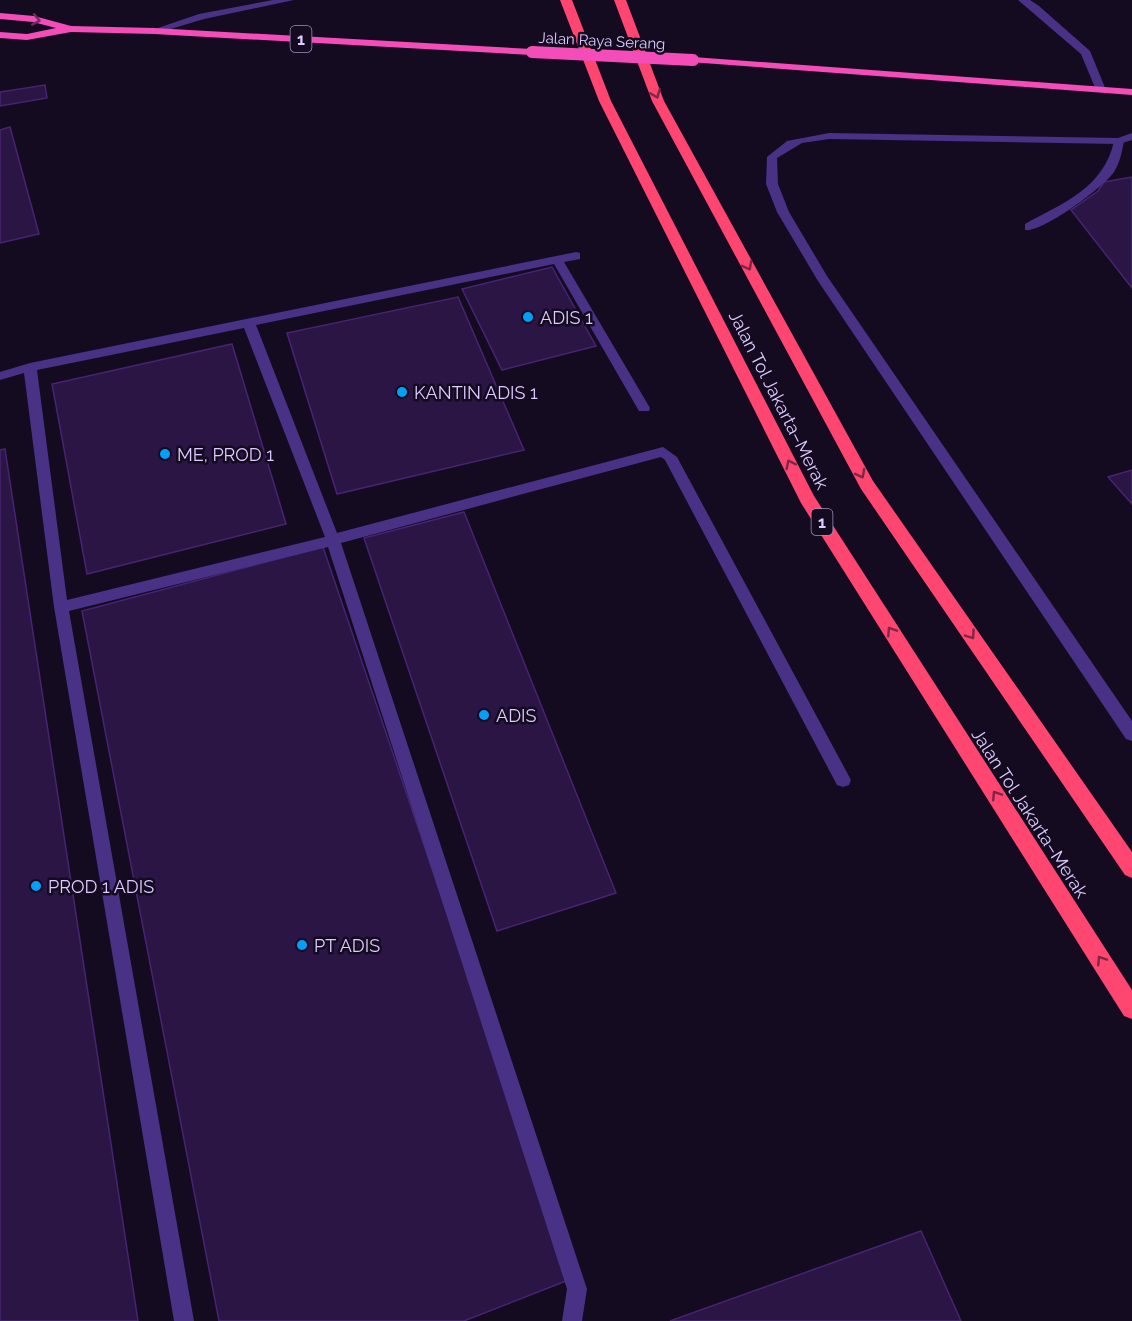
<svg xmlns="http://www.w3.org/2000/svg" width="1132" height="1321" font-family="Raleway,sans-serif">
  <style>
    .building { fill: #2a1544; stroke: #472472; stroke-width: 1.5 }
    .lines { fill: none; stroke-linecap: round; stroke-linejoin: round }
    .service { fill: #493185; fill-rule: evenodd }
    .minor { fill: #493185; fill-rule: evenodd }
    .trunk { fill: #f44cb8; fill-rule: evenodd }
    .motorway { fill: #ff4670; fill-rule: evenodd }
    .trunk-bridge { stroke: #f44cb8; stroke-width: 12 }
    .oneway { stroke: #792865 }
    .oneway2 { stroke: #7e2645 }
    .poi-dot { fill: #00a0f6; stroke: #140b21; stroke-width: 2 }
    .labels { text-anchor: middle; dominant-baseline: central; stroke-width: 5; stroke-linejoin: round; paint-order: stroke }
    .far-street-label { font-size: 15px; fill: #decbff; stroke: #140b21 }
    .shield { fill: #140b21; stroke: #a191bc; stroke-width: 1.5 }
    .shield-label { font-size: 16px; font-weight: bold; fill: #decbff }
    .poi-label { font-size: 18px; fill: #decbff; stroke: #140b21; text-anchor: start }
    .street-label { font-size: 18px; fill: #decbff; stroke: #140b21 }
  </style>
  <rect width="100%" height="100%" fill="#140b21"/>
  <path class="building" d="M45,85L47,98L0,106V92Z
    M10,127L39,234L0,243V130Z
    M1132,177V288L1071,210L1098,191L1104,182Z
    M552,267L596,346L502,370L462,289Z
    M458,297L524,450L337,494L287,333Z
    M232,344L286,524L87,574L52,384Z
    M5,449L138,1321H0V450Z
    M1132,470V504L1108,477Z
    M464,512L616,893L497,931L364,538Z
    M323,547L571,1279L464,1321H219L82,611Z
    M921,1231L961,1321H670Z"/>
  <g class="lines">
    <path class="service" d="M273,0H294L204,19L154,34L149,31L199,14Z
      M1018,0H1030L1039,6L1090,51L1106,90L1105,92L1096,90L1081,54Z
      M1119,138L1124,141C1122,152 1120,162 1114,172C1104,187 1042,233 1025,230V224C1063,203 1104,188 1114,141Z
      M576,252L580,253V259L564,262L650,408L649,411H639L554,264L256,325L337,533L663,447L677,457L851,780L849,785L843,787L837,785L665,460L661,457L341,543L587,1289L582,1321H562L567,1289L328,547L69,611L194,1321H174L54,607L24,373L0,380V372L30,363ZM244,328L325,537L67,600L37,370Z"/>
    <path class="minor" d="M829,133L1118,138L1132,133V140L1119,144L829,139L802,143L777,158L778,184L789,212L827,276L1132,721V741L1126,739L818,281L777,212L766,184L767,157L787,141Z"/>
    <path class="trunk" d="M0,13L34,16L71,26L154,28L532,49L538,52L532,55L154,34L71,32L27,40L0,38V32L27,34L56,28L33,22L0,19Z
      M693,57L1132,89V95L689,62V58Z"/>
    <path class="motorway" d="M560,0H572L611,101L814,496L1132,990V1019L1124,1016L801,503L599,101Z
      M614,0H626L664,101L873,481L1132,852V878L1125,875L861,489L652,101Z"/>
    <path class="trunk-bridge" d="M532,52L693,60"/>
  </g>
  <defs><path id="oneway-chevron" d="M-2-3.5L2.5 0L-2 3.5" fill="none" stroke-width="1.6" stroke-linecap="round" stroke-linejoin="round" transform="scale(1.5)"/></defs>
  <use class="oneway" href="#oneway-chevron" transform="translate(36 20) rotate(11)"/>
  <g class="oneway2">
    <use href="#oneway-chevron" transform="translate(656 94) rotate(68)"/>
    <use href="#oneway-chevron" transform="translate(748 266) rotate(62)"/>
    <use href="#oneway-chevron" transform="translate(790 464) rotate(-117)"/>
    <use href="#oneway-chevron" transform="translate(861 474) rotate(62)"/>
    <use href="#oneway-chevron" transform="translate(891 631) rotate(-123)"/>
    <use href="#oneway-chevron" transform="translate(971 635) rotate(55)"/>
    <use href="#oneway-chevron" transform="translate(996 795) rotate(-123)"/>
    <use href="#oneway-chevron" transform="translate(1101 960) rotate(-123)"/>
  </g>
  <g class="poi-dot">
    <circle cx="528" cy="317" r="6"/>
    <circle cx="402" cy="392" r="6"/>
    <circle cx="165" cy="454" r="6"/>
    <circle cx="484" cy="715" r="6"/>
    <circle cx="36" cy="886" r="6"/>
    <circle cx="302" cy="945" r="6"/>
  </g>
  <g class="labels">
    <g class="far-street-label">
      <text transform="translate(602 41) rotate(3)">Jalan Raya Serang</text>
    </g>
    <g class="shield">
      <rect x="290.5" y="26" width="21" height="26" rx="4.5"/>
      <rect x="811.5" y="509" width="21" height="26" rx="4.5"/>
    </g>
    <g class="shield-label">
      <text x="301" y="39">1</text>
      <text x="822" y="522">1</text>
    </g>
    <g class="poi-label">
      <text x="540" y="317">ADIS 1</text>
      <text x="414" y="392">KANTIN ADIS 1</text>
      <text x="177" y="454">ME, PROD 1</text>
      <text x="496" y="715">ADIS</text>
      <text x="48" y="886">PROD 1 ADIS</text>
      <text x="314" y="945">PT ADIS</text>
    </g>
    <g class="street-label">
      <text transform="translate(779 400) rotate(63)">Jalan Tol Jakarta–Merak</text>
      <text transform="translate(1030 813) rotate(57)">Jalan Tol Jakarta–Merak</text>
    </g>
  </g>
</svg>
